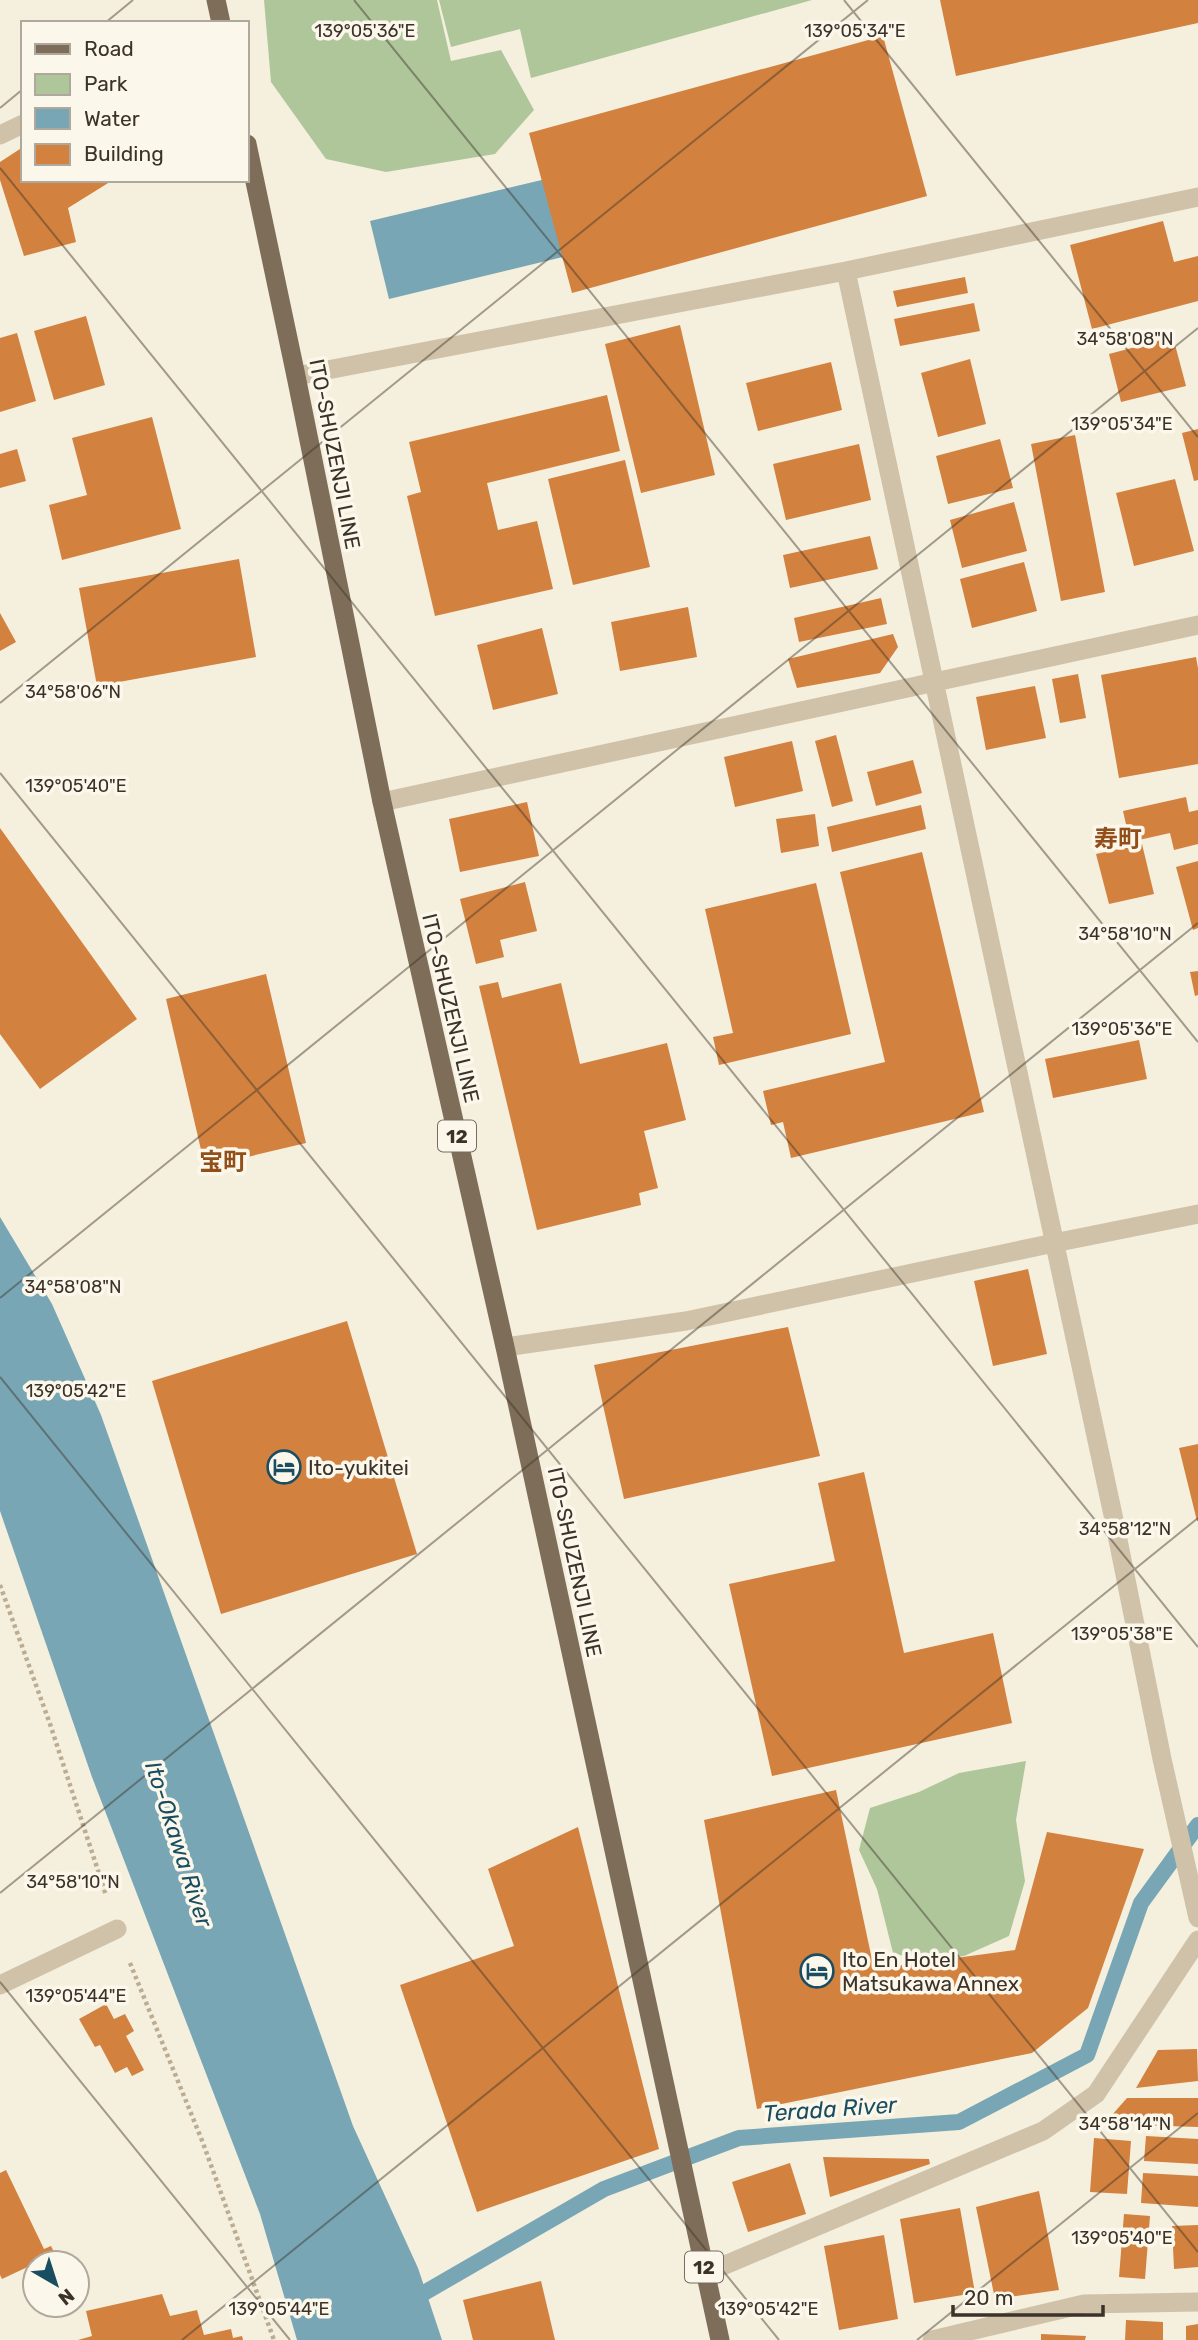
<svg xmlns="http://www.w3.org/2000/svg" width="1198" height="2340" font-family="Rubik,'Noto Sans JP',sans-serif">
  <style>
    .green { fill: #afc69b }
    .water { fill: #79a6b5 }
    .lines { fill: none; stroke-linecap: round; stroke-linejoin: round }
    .stream { stroke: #79a6b5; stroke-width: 16 }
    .building { fill: #d2813f }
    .path { stroke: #bbac92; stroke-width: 4.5; stroke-dasharray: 3.5 3.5; stroke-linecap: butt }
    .service { stroke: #cfc2a8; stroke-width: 19 }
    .minor { stroke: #cfc2a8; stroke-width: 19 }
    .tertiary { stroke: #cfc2a8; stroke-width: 19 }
    .primary { stroke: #7e6d58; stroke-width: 19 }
    .ticks { fill: none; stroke: #3b3229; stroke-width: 2; stroke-opacity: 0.45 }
    .labels { text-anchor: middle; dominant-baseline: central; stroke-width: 7; stroke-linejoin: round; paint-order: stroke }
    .shield { fill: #fcf7eb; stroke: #756d63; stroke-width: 2 }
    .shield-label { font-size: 19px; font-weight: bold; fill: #3b3229 }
    .street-label { font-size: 21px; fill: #3b3229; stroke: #fcf7eb }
    .poi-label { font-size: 21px; fill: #3b3229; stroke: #fcf7eb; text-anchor: start }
    .water-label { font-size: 23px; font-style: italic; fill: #194d61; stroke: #fcf7eb }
    .quarter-label { font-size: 24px; font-weight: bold; fill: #924f19; stroke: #fcf7eb }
    .ticks-label { font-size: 18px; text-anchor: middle; fill: #3b3229; stroke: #fcf7eb; stroke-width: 7; stroke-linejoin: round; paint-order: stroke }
  </style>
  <rect width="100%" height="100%" fill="#f5efdd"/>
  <path class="green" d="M264,0H437L451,61L501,50L534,110L495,154L386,172L326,159L271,82Z
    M439,0H812L531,78L520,29L451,47Z
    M1026,1761L1016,1820L1025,1881L1009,1936L964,1956L925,1962L893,1953L877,1889L859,1850L870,1808L919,1792L959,1773Z"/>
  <path class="water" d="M550,178L571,255L389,299L370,221Z
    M0,1217L52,1304L101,1415L353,2126L418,2268L442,2340H297L260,2214L92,1777L0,1511Z"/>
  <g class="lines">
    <path class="stream" d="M410,2301L604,2189L739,2138L959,2122L1087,2055L1141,1903L1198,1825"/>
  </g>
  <path class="building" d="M940,0H1198V23L956,76Z
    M883,36L927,196L572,293L529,133Z
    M23,147V180H113L68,208L76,242L24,256L0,180V162Z
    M1163,221L1174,262L1198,256V301L1092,329L1070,245Z
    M965,277L968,293L897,307L893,291Z
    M974,303L980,331L900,346L894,319Z
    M86,316L105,385L54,400L34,331Z
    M680,325L715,475L641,493L605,344Z
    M17,333L36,401L0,412V338Z
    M1173,337L1186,386L1121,402L1109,354Z
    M970,359L986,424L938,437L921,373Z
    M831,362L842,410L758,431L746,383Z
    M607,395L620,451L487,483L498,530L537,521L553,589L435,616L407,496L421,492L409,442Z
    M152,417L181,529L62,560L49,505L87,495L72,438Z
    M1198,429V480L1194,481L1182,433Z
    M1075,435L1105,592L1061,601L1031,444Z
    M1000,439L1013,488L948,504L936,456Z
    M859,444L871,500L786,520L773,464Z
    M17,449L26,481L0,488V454Z
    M625,460L650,567L573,585L548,479Z
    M1175,479L1194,551L1134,566L1116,493Z
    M1014,502L1027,551L962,568L950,520Z
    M870,536L878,569L790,588L783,555Z
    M239,559L256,657L97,686L79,588Z
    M1024,562L1037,611L972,628L960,579Z
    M881,598L887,624L799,642L794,618Z
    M688,607L697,657L620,671L611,622Z
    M0,613L16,642L0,651Z
    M542,628L558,694L493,710L477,645Z
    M893,634L898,647L880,673L797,688L788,659Z
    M1196,657L1198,668V764L1119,778L1101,675Z
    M1078,674L1086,718L1060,723L1052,679Z
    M1035,686L1046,738L986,750L976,697Z
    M836,735L853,801L832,807L815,741Z
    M792,741L803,791L735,807L724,757Z
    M913,760L922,793L876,806L867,772Z
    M1186,797L1189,812L1198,810V844L1174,850L1170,833L1130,842L1123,811Z
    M527,802L539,856L460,872L449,819Z
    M921,805L926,829L832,852L827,827Z
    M815,814L819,846L781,853L776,819Z
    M0,828L137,1019L40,1089L0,1034Z
    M1142,844L1154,894L1109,904L1096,854Z
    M922,852L984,1112L791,1158L783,1122L771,1125L763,1091L885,1062L840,872Z
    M1198,861V928L1193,930L1176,867Z
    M525,882L537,931L500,940L504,957L476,964L460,899Z
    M816,883L851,1034L719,1065L713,1037L733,1033L705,909Z
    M1198,971V995L1195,996L1190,972Z
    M266,974L306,1143L205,1167L166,999Z
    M498,982L502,998L561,983L580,1064L667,1043L686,1120L644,1131L658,1188L639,1193L641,1205L537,1230L479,986Z
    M1139,1040L1147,1079L1053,1098L1045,1059Z
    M1028,1269L1047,1354L993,1366L974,1281Z
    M347,1321L417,1554L221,1614L152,1381Z
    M788,1327L820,1456L624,1499L594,1365Z
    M1198,1444V1521H1197L1179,1448Z
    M864,1472L904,1653L993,1633L1012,1723L772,1776L729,1584L835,1561L818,1483Z
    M836,1790L874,1969L1015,1950L1047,1832L1144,1849L1088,2008L1032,2053L757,2109L704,1820Z
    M578,1827L659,2149L477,2212L400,1985L514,1946L488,1869Z
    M106,2004L114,2019L125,2014L134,2031L126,2036L144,2070L132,2076L127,2067L115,2073L100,2045L95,2047L79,2019Z
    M1197,2049L1198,2081L1136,2088L1158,2050Z
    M1127,2098H1198V2127L1104,2124Z
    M1146,2136L1198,2139V2164L1144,2161Z
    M1094,2138L1131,2141L1127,2194L1090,2192Z
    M823,2157L929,2159L930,2164L830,2197Z
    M790,2163L806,2214L748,2232L732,2182Z
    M6,2170L44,2249L51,2246L55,2254L2,2279L0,2275V2173Z
    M1143,2173L1198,2176V2207L1141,2203Z
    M1039,2191L1059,2290L995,2299L976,2207Z
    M960,2208L975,2293L914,2303L900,2219Z
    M1124,2214L1150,2216L1145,2279L1119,2277Z
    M1198,2225V2267L1174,2269L1172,2226Z
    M884,2235L898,2319L839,2330L824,2246Z
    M541,2281L555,2340H473L463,2300Z
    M162,2294L170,2316L197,2310L204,2335L231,2329L233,2338L242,2336L243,2340H78L92,2336L86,2311Z
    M1126,2320L1163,2322V2340H1125Z
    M1198,2324V2340H1186V2326Z
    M1041,2334L1086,2336L1085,2340H1041Z"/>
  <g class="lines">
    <path class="path" d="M0,1585L50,1724L106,1895
      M130,1963L203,2143L274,2340"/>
    <path class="service" d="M0,1985L117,1929"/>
    <path class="minor" d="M846,271L1113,1515L1162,1759L1198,1918
      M296,376L846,271L1198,197
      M382,802L1198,625
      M505,1347L686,1321L1054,1243L1198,1214
      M706,2273L1043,2131L1096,2094L1198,1940
      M932,2340L1084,2304L1198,2302"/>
    <path class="tertiary" d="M0,135L23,124"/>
    <path class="primary" d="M216,0L221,23
      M247,144L296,376L382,802L505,1347L720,2340"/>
  </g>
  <path class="ticks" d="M354,0L1198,1042M844,0L1198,437M105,23L133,0M0,108L23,89M0,168L1198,1647M0,703L868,0M0,773L1198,2252M0,1298L1198,328M0,1377L779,2340M0,1893L1198,923M0,1982L290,2340M182,2340L1198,1518M917,2340L1198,2113"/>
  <defs>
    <symbol id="hotel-ring" viewBox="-11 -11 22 22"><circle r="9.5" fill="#fcf7eb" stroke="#194d61" stroke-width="1.5"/><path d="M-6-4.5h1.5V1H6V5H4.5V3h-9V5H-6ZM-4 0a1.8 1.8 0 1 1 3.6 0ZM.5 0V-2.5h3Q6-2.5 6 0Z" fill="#194d61"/></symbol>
  </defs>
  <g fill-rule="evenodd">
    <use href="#hotel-ring" x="265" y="1448" width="38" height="38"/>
    <use href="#hotel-ring" x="798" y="1952" width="38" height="38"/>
  </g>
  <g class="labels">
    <g class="shield">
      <rect x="438" y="1120.5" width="38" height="31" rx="5"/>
      <rect x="685" y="2251.5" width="38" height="31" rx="5"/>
    </g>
    <g class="shield-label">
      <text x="457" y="1136">12</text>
      <text x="704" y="2267">12</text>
    </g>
    <g class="street-label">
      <text transform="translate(335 454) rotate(79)">ITO-SHUZENJI LINE</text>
      <text transform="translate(451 1008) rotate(77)">ITO-SHUZENJI LINE</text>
      <text transform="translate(575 1562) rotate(78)">ITO-SHUZENJI LINE</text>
    </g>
    <g class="poi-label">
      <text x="308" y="1467">Ito-yukitei</text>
      <text x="842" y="1959">Ito En Hotel<tspan x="842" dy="24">Matsukawa Annex</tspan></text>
    </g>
    <g class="water-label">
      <text transform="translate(179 1844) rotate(72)">Ito-Okawa River</text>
      <text transform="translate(830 2109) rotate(-4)">Terada River</text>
    </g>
    <g class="quarter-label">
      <text x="1118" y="839">寿町</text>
      <text x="223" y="1162">宝町</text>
    </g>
  </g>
  <g class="ticks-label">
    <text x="365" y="37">139°05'36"E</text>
    <text x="855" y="37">139°05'34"E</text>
    <text x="1125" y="345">34°58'08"N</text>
    <text x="1122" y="430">139°05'34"E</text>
    <text x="73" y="698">34°58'06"N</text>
    <text x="76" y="792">139°05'40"E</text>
    <text x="1125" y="940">34°58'10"N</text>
    <text x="1122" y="1035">139°05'36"E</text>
    <text x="73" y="1293">34°58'08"N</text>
    <text x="76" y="1397">139°05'42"E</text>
    <text x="1125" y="1535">34°58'12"N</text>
    <text x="1122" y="1640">139°05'38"E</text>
    <text x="73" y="1888">34°58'10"N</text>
    <text x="76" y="2002">139°05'44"E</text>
    <text x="1125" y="2130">34°58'14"N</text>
    <text x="1122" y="2244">139°05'40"E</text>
    <text x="279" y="2315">139°05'44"E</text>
    <text x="768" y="2315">139°05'42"E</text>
  </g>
  <rect x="21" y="21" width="228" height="161" fill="#fcf7eb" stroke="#afa89d" stroke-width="2"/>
  <rect x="35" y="44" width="35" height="10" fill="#7e6d58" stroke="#afa89d" stroke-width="2"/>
  <text x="84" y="56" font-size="21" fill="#3b3229">Road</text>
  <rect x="35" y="74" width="35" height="21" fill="#afc69b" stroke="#afa89d" stroke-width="2"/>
  <text x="84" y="91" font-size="21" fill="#3b3229">Park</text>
  <rect x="35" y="108" width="35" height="21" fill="#79a6b5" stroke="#afa89d" stroke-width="2"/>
  <text x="84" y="126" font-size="21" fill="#3b3229">Water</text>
  <rect x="35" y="144" width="35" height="21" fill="#d2813f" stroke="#afa89d" stroke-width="2"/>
  <text x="84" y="161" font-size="21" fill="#3b3229">Building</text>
  <g transform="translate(56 2284) rotate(141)"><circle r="33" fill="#fcf7eb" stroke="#afa89d" stroke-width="2"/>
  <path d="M0-5L12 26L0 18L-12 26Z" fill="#194d61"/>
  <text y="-10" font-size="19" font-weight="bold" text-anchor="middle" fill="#3b3229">N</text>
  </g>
  <path d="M953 2305v10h150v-10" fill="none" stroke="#3b3229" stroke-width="3.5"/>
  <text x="964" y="2305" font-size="21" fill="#3b3229" stroke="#fcf7eb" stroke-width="5" paint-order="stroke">20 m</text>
</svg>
